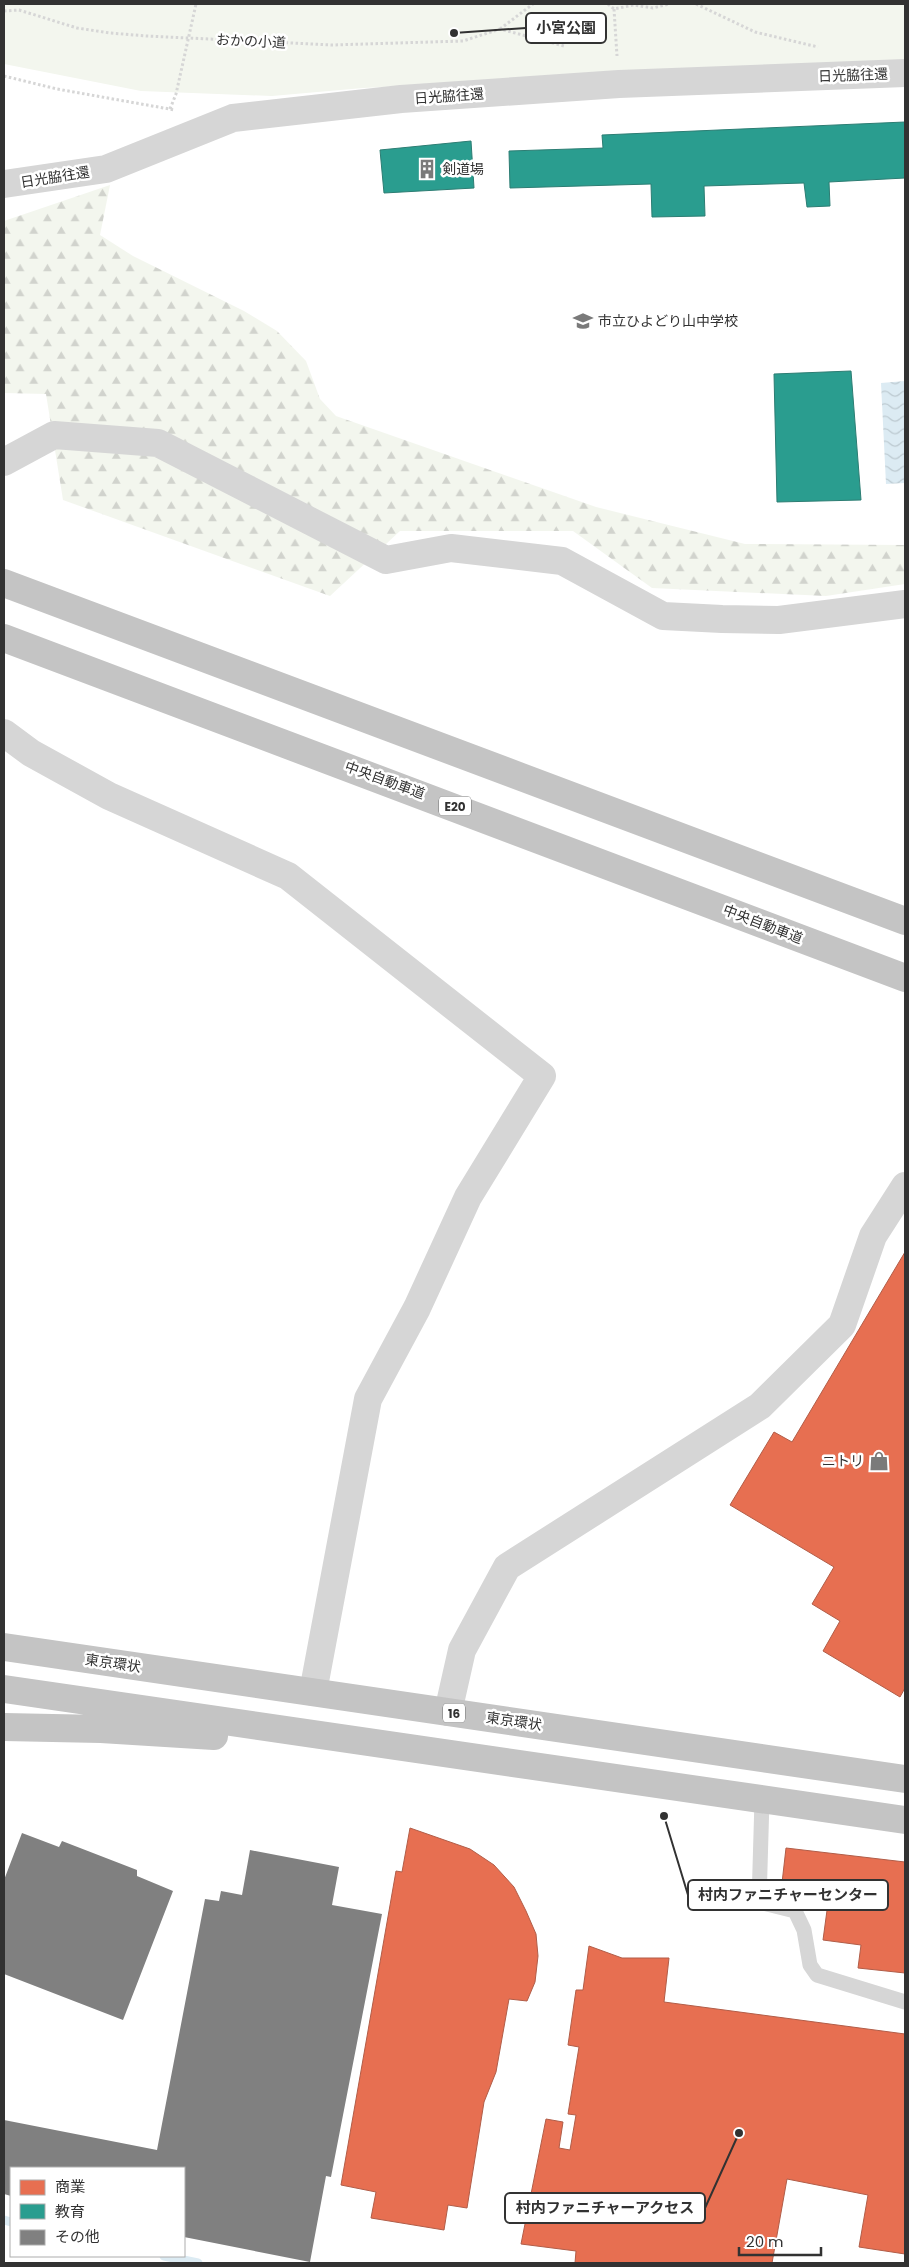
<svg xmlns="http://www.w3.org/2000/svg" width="909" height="2267" font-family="Poppins,'Noto Sans JP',sans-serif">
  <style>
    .forest { fill: url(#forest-firs) }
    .park { fill: #f3f6ee }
    .water { fill: url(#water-waves) }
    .shops { fill: #e76f51; stroke: #b15d48 }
    .schools { fill: #2a9d8f; stroke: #2c7d73 }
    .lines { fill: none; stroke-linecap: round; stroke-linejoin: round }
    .stream { stroke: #dcebf3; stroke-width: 9 }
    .building { fill: #808080 }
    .path { stroke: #d6d6d6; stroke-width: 3; stroke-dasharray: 2.5 2.5; stroke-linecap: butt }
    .lane { stroke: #d6d6d6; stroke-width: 15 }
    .street { stroke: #d6d6d6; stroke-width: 28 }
    .highway { stroke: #c4c4c4; stroke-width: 28 }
    .labels { text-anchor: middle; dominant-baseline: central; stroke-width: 5; stroke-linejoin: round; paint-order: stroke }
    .shield { fill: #fff; stroke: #707070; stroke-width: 1 }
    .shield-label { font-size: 12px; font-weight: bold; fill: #323232 }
    .street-label { font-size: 14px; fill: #323232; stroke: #fff }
    .poi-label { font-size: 14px; fill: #323232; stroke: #fff; text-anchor: start }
    .leader { fill: none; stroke: #323232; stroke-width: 2 }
    .callout-dot { fill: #323232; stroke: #fff; stroke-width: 2 }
    .callout { fill: #fff; stroke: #323232; stroke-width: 2 }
    .callout-label { font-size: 15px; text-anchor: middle; font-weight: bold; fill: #323232 }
  </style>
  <defs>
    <pattern id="forest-firs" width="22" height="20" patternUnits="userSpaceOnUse" patternTransform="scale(1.25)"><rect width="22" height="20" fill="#f3f6ee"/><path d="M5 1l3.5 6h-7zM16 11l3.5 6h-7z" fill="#d1d3cd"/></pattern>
    <pattern id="water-waves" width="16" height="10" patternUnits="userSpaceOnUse" patternTransform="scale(1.25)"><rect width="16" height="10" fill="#dcebf3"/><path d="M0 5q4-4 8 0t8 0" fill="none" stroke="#bdcad1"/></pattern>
  </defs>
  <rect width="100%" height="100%" fill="#fff"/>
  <path class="forest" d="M110,185L100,235L133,256L244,311L277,331L306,361L320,399L336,416L596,507L745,544L905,545V584L826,596L652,588L573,531H400L330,596L63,500L46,394L4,393V221Z"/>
  <path class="park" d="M4,4H905V62L363,88L272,96L141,91L4,64Z"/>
  <path class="water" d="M905,381V483L886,484L881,383Z"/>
  <path class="shops" d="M905,1252V1688L900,1697L823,1651L840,1621L812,1604L834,1567L730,1505L774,1432L792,1442Z
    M410,1828L470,1849L494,1865L514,1887L526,1911L536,1934L538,1956L535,1982L527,2001L509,1999L496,2072L484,2102L467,2208L448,2205L444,2230L371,2218L376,2192L341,2185L396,1871L402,1872Z
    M786,1848L905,1862V1973L858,1968L861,1945L823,1940L828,1903L815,1902L817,1888L782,1883Z
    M589,1946L622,1958H669L664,2002L905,2034V2254L859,2247L868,2195L787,2179L772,2263H575L576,2251L521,2244L546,2119L563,2122L559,2148L570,2150L576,2115L568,2114L579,2047L568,2045L576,1990H583Z"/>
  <path class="schools" d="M905,122V178L829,182L830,206L807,207L804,183L704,186L705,216L652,217L651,184L510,188L509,151L603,148L602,135Z
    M471,141L474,188L384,193L380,150Z
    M851,371L861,500L777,502L774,374Z"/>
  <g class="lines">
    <path class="stream" d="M4,2220L11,2222
      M164,2256L198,2263"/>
  </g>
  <path class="building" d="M22,1833L59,1847L62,1841L137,1870V1876L173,1891L123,2020L4,1974V1880Z
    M250,1850L339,1867L332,1905L382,1914L331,2177L326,2176L310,2262L184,2237V2168H11V2196L4,2194V2120L157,2150L205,1899L219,1901L221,1891L242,1895Z"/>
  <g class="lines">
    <path class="path" d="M608,4L614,9L634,5L653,8L669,4
      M696,4L755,32L818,47
      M614,9L617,56
      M4,11L19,10L77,28L110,33L147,36L332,45L463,41L500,29L564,46
      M500,29L533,4
      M4,76L57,89L175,110
      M170,109L176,94L196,4"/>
    <path class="lane" d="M762,1800L759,1902L795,1911L804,1930L810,1965L817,1975L905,2002"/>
    <path class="street" d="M4,184L106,169L233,118L401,99L619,84L905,73
      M4,462L54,435L158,443L386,560L451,548L562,561L663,616L722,619L779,620L905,604
      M4,733L31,753L109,796L288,876L542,1076L468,1197L417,1308L368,1399L313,1692
      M448,1712L462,1650L507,1567L760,1406L842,1325L873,1236L905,1186"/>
    <path class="highway" d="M4,583L905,921
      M4,638L905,978
      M4,1647L905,1779
      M4,1689L905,1820
      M4,1727L101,1729L214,1736"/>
  </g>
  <defs>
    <symbol id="building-bare" viewBox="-9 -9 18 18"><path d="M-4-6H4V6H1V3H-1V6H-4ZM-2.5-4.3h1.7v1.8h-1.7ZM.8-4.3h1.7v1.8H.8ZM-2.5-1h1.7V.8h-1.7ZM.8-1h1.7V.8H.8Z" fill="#7a7a7a" stroke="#fff" stroke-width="2.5" paint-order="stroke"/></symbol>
    <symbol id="school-bare" viewBox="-9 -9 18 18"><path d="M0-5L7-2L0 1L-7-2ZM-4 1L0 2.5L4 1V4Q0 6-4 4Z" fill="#7a7a7a" stroke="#fff" stroke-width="2.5" paint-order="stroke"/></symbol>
    <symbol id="shop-bare" viewBox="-9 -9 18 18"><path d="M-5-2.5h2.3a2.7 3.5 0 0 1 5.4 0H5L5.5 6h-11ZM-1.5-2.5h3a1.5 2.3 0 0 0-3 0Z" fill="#7a7a7a" stroke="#fff" stroke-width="2.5" paint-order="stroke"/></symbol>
  </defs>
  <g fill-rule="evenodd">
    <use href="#building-bare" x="413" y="155" width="28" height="28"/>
    <use href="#school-bare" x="569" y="307" width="28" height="28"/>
    <use href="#shop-bare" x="865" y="1447" width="28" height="28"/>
  </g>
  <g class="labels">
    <g class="shield">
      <rect x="439" y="796.5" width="32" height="19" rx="4"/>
      <rect x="443" y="1703.5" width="22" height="19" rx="4"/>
    </g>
    <g class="shield-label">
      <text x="455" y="806">E20</text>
      <text x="454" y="1713">16</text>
    </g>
    <g class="street-label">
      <text transform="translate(251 41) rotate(3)">おかの小道</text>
      <text transform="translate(853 75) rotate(-2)">日光脇往還</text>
      <text transform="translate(449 96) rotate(-4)">日光脇往還</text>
      <text transform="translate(55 177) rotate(-9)">日光脇往還</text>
      <text transform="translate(385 780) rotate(20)">中央自動車道</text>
      <text transform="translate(763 924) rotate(21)">中央自動車道</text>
      <text transform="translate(113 1663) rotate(8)">東京環状</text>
      <text transform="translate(514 1721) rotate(8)">東京環状</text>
    </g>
    <g class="poi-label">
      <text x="442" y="169">剣道場</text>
      <text x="598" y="321">市立ひよどり山中学校</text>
      <text x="864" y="1461" text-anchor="end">ニトリ</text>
    </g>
  </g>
  <path class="leader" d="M454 33L526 28M664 1816L688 1895M739 2133L705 2208"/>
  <g class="callout-dot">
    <circle cx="454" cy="33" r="5"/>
    <circle cx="664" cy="1816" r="5"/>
    <circle cx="739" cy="2133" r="5"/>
  </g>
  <g class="callout">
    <rect x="526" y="13" width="80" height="30" rx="5"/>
    <rect x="688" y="1880" width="200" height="30" rx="5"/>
    <rect x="505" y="2193" width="200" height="30" rx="5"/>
  </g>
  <g class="callout-label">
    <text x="566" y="33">小宮公園</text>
    <text x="788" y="1900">村内ファニチャーセンター</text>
    <text x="605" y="2213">村内ファニチャーアクセス</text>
  </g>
  <rect width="909" height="2267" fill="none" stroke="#323232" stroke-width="10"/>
  <rect x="10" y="2167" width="175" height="90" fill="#ffffff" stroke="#adadad"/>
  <rect x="20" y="2180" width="25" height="15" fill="#e76f51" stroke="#adadad"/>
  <text x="55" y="2192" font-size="15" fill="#323232">商業</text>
  <rect x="20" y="2204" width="25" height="15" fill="#2a9d8f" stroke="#adadad"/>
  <text x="55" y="2217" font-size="15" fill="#323232">教育</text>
  <rect x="20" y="2230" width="25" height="15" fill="#808080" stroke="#adadad"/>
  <text x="55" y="2242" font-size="15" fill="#323232">その他</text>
  <path d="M739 2247v8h82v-8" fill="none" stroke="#323232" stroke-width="2.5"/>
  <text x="746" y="2247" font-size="15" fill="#323232" stroke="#ffffff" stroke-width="4" paint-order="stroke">20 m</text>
</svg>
